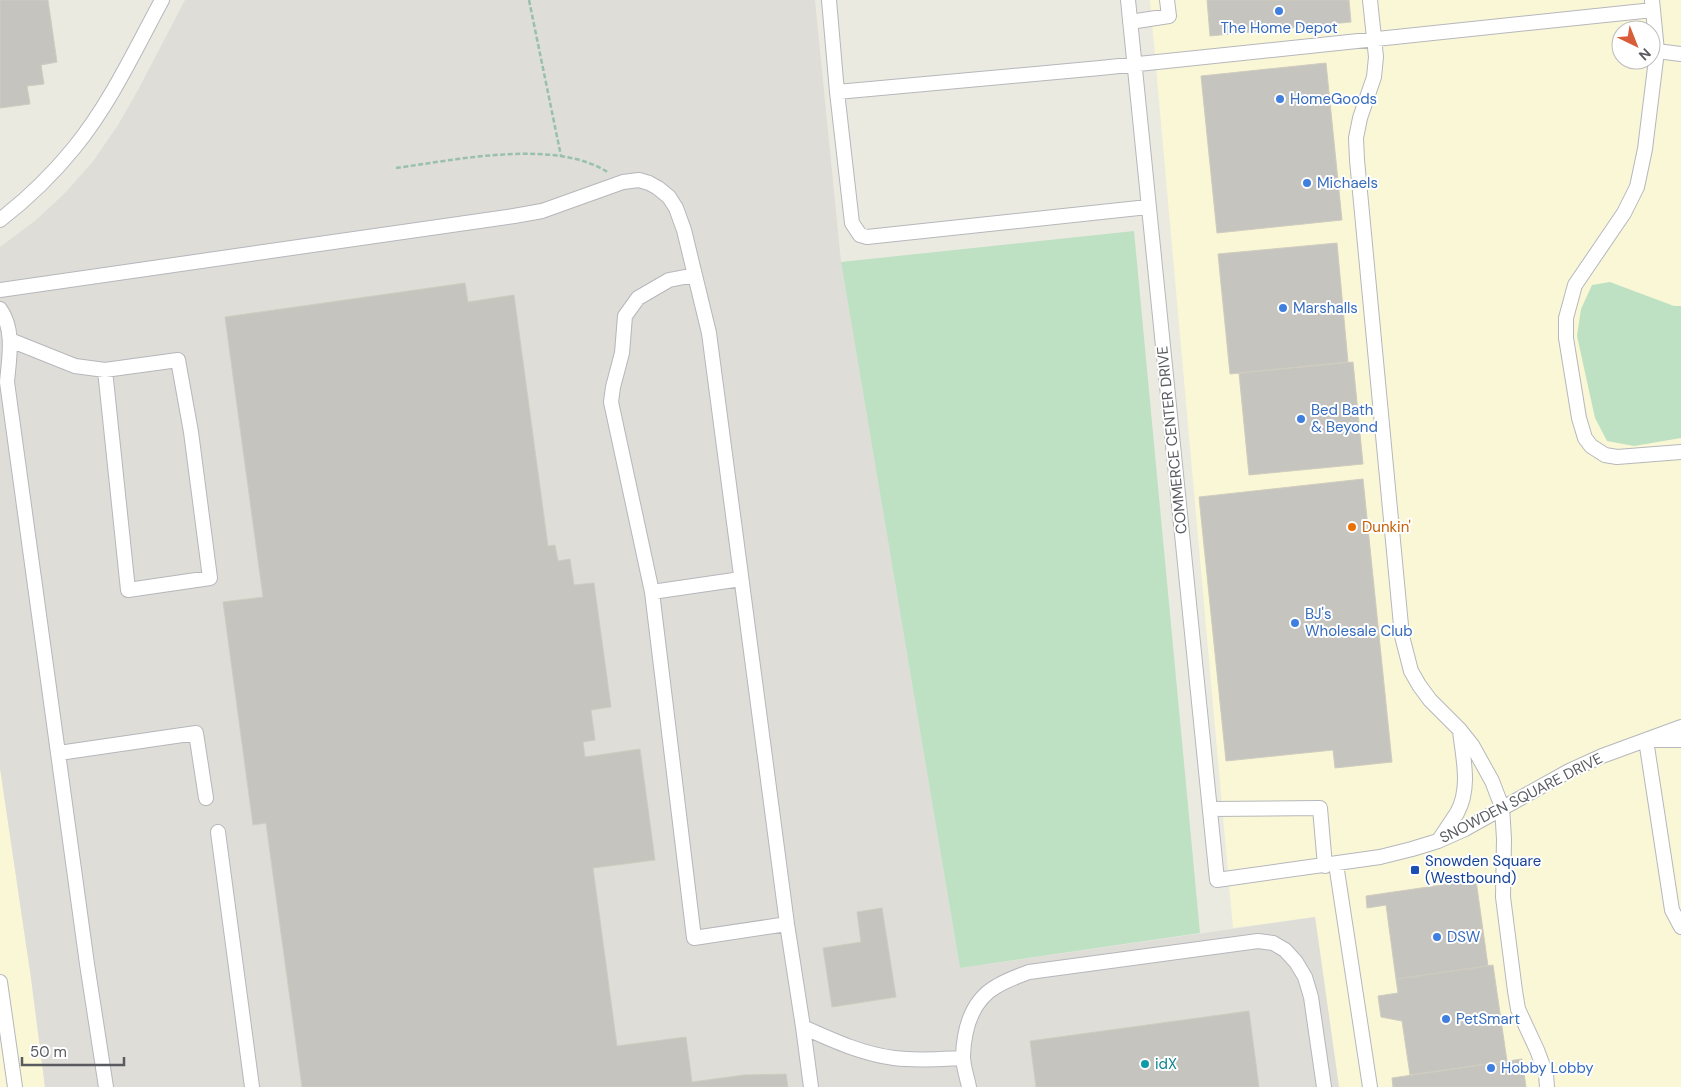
<svg xmlns="http://www.w3.org/2000/svg" width="1681" height="1087" font-family="'DM Sans',sans-serif">
  <style>
    .commercial { fill: #faf7d6; fill-rule: evenodd }
    .industrial { fill: #deddd8 }
    .green { fill: #bee1c3 }
    .building { fill: #c6c4be; stroke: #cfccbf }
    .lines { fill: none; stroke-linecap: round; stroke-linejoin: round }
    .minor-casing { stroke: #b6b7bc; stroke-width: 16 }
    .path { stroke: #99c0aa; stroke-width: 2.5; stroke-dasharray: 5 2.5; stroke-linecap: butt }
    .minor { stroke: #fff; stroke-width: 14 }
    .shop-dot { fill: #3f7fe0; stroke: #fff; stroke-width: 2 }
    .food-dot { fill: #e8710a; stroke: #fff; stroke-width: 2 }
    .transit-dot { fill: #1a4fb4; stroke: #fff; stroke-width: 2 }
    .culture-dot { fill: #0f9aa8; stroke: #fff; stroke-width: 2 }
    .labels { text-anchor: middle; dominant-baseline: central; stroke-width: 4; stroke-linejoin: round; paint-order: stroke }
    .shop-label { font-size: 15px; fill: #366cbe; stroke: #fff; text-anchor: start }
    .street-label { font-size: 15px; fill: #595b60; stroke: #fff }
    .food-label { font-size: 15px; fill: #c56008; stroke: #fff; text-anchor: start }
    .transit-label { font-size: 15px; fill: #164399; stroke: #fff; text-anchor: start }
    .culture-label { font-size: 15px; fill: #0d838f; stroke: #fff; text-anchor: start }
  </style>
  <rect width="100%" height="100%" fill="#ebeae0"/>
  <path class="commercial" d="M1150,0H1681V1087H1339L1315,917L1233,928ZM1621,30H1651V60H1621Z
    M0,768L31,978L45,1087H0Z"/>
  <path class="industrial" d="M185,0H815L841,262L960,968L1315,917L1339,1087H45L31,978L0,768V247L36,220L66,192L94,160L118,125L138,90Z"/>
  <path class="green" d="M1134,231L1200,933L960,968L841,262Z
    M1610,282L1674,306H1681V438L1634,446L1607,441L1595,418L1577,336L1581,309L1592,285Z"/>
  <path class="building" d="M0,0H48L57,62L41,65L44,84L27,86L30,104L0,108Z
    M1207,0H1349L1351,22L1210,36Z
    M1326,63L1342,220L1217,233L1201,76Z
    M1337,243L1348,362L1230,374L1218,254Z
    M465,283L468,302L514,295L548,546L555,545L558,561L570,559L574,585L594,583L611,707L591,710L595,740L583,742L585,757L640,749L655,860L593,868L617,1046L686,1037L692,1082L744,1075L786,1074L788,1087H302L266,823L253,825L223,602L263,597L225,317Z
    M1353,362L1363,464L1249,475L1239,373Z
    M1363,479L1392,762L1335,768L1333,750L1226,761L1199,497Z
    M1476,880L1488,966L1396,979L1386,905L1367,908L1366,896Z
    M882,908L896,997L832,1007L823,948L861,942L857,912Z
    M1493,965L1507,1061L1410,1075L1402,1021L1381,1017L1378,996L1398,993L1396,979Z
    M1249,1011L1259,1087H1036L1030,1041Z
    M1522,1059L1526,1087H1393L1392,1078Z"/>
  <g class="lines">
    <defs>
      <path id="minor" d="M829,0L837,92L852,223L860,235L867,237L1148,207
        M1128,0L1217,880L1380,857L1412,849L1438,841L1465,829L1569,771L1602,756L1681,727
        M1370,0L1376,57L1374,77L1360,118L1356,138L1357,160L1402,636L1411,671L1419,685L1430,700L1460,730L1472,745L1492,781L1502,807L1504,839L1503,897L1515,991L1518,1009L1537,1050L1546,1074L1547,1087
        M1652,0L1657,51L1645,149L1637,187L1624,213L1575,285L1566,318V338L1579,418L1585,438L1591,446L1605,455L1617,457L1681,452
        M1130,22L1169,16L1167,0
        M1657,51L1681,54
        M837,92L1100,68L1653,10
        M0,220C27,199 52,175 74,148C110,104 135,50 162,0
        M695,275L669,280L638,298L625,316L622,353L613,387L611,402L652,592L694,938L787,924
        M0,290L514,216L542,211L623,182L639,180L649,183L658,188L669,197L676,208L684,230L709,333L787,924L803,1027L811,1087
        M0,309C15,330 9,358 7,382L87,964L106,1087
        M10,340L75,366L105,370L178,360L191,432L210,578L128,590L105,370
        M652,592L741,579
        M1646,740L1672,910L1681,927
        M1654,740H1681
        M59,753L196,733L206,798
        M1210,809L1320,808L1325,866
        M218,832L252,1087
        M1439,840C1445,831 1451,822 1457,813C1471,788 1463,758 1460,731
        M1336,864L1370,1087
        M0,982L15,1087
        M803,1027C832,1040 862,1054 894,1058C917,1061 940,1059 963,1058
        M969,1087C967,1077 963,1066 963,1056C964,1029 972,1000 997,986C1007,980 1018,976 1029,972L1258,941L1273,943L1285,950L1296,962L1305,977L1311,997L1324,1087"/>
    </defs>
    <use href="#minor" class="minor-casing"/>
    <path class="path" d="M529,0L561,156
      M396,168C455,160 557,138 609,173"/>
    <use href="#minor" class="minor"/>
  </g>
  <g class="shop-dot">
    <circle cx="1279" cy="11" r="5"/>
    <circle cx="1280" cy="99" r="5"/>
    <circle cx="1307" cy="183" r="5"/>
    <circle cx="1283" cy="308" r="5"/>
    <circle cx="1301" cy="419" r="5"/>
    <circle cx="1295" cy="623" r="5"/>
    <circle cx="1437" cy="937" r="5"/>
    <circle cx="1446" cy="1019" r="5"/>
    <circle cx="1491" cy="1068" r="5"/>
  </g>
  <circle class="food-dot" cx="1352" cy="527" r="5"/>
  <rect class="transit-dot" x="1410" y="865" width="10" height="10" rx="2.5"/>
  <circle class="culture-dot" cx="1145" cy="1064" r="5"/>
  <g class="labels">
    <g class="shop-label">
      <text x="1279" y="28" text-anchor="middle">The Home Depot</text>
      <text x="1290" y="99">HomeGoods</text>
      <text x="1317" y="183">Michaels</text>
      <text x="1293" y="308">Marshalls</text>
      <text x="1311" y="410">Bed Bath<tspan x="1311" dy="17">&amp; Beyond</tspan></text>
      <text x="1305" y="614">BJ's<tspan x="1305" dy="17">Wholesale Club</tspan></text>
      <text x="1447" y="937">DSW</text>
      <text x="1456" y="1019">PetSmart</text>
      <text x="1501" y="1068">Hobby Lobby</text>
    </g>
    <g class="street-label">
      <text transform="translate(1172 440) rotate(-96)">COMMERCE CENTER DRIVE</text>
      <text transform="translate(1521 798) rotate(-27)">SNOWDEN SQUARE DRIVE</text>
    </g>
    <g class="food-label">
      <text x="1362" y="527">Dunkin'</text>
    </g>
    <g class="transit-label">
      <text x="1425" y="861">Snowden Square<tspan x="1425" dy="17">(Westbound)</tspan></text>
    </g>
    <g class="culture-label">
      <text x="1155" y="1064">idX</text>
    </g>
  </g>
  <g transform="translate(1636 45) rotate(137)"><circle r="24" fill="#ffffff" stroke="#bdbdbf"/>
  <path d="M0-4L9 19L0 12L-9 19Z" fill="#d95d38"/>
  <text y="-8" font-size="14" font-weight="bold" text-anchor="middle" fill="#595b60">N</text>
  </g>
  <path d="M22 1057v8h102v-8" fill="none" stroke="#595b60" stroke-width="2.5"/>
  <text x="30" y="1057" font-size="15" fill="#595b60" stroke="#ffffff" stroke-width="4" paint-order="stroke">50 m</text>
</svg>
